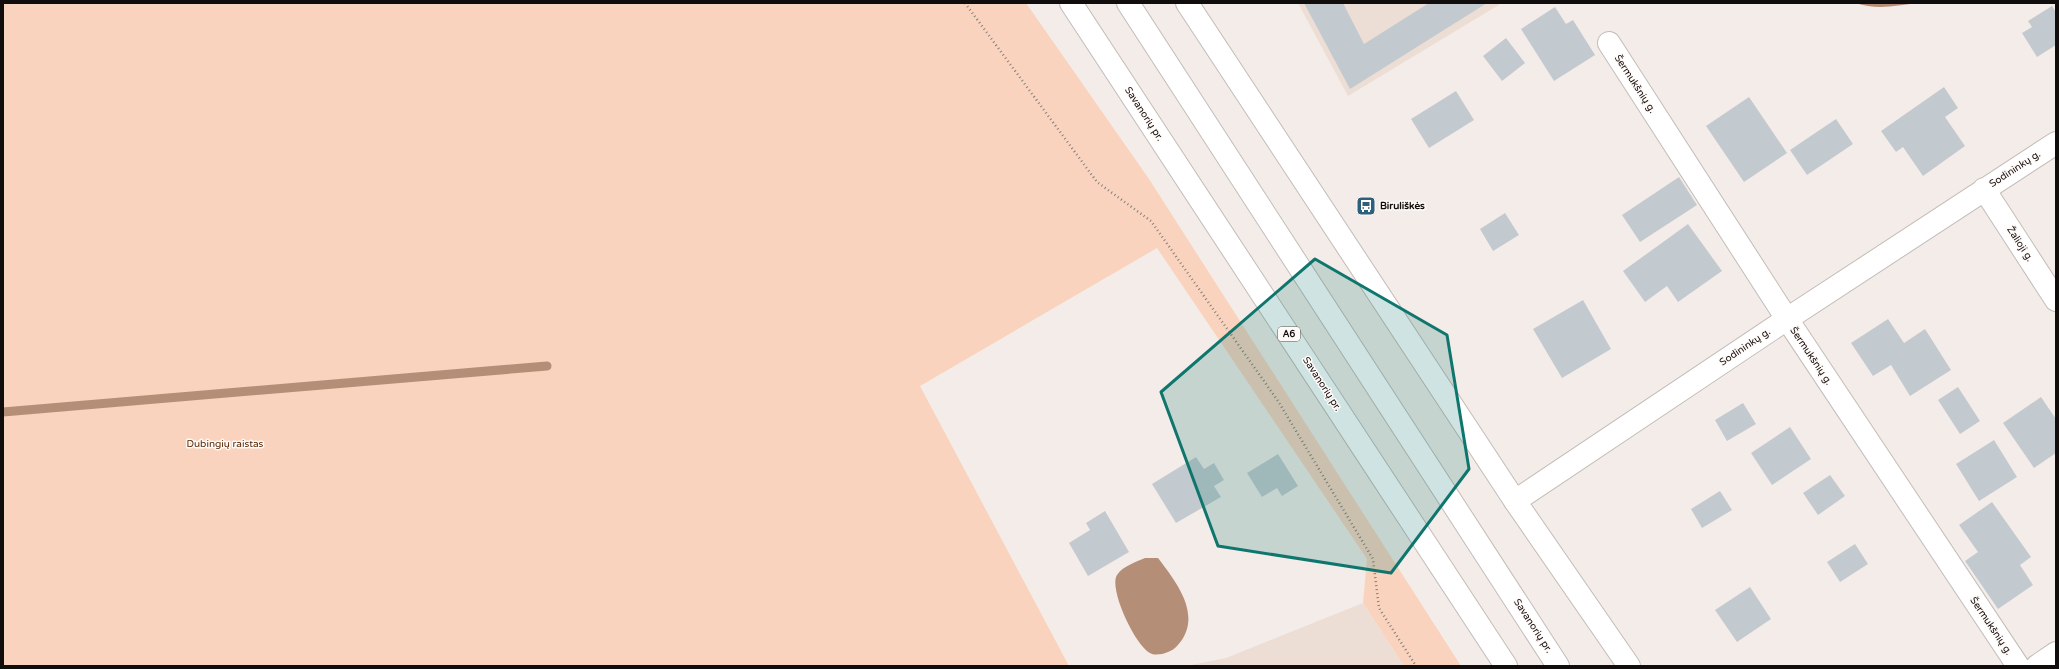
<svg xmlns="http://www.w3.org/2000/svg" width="2059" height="669" font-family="'Varela Round',sans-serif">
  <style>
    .built { fill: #edded5 }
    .green { fill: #f9d3bd }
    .water { fill: #b58e78 }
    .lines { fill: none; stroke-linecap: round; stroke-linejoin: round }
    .stream { stroke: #b58e78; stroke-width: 9 }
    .building { fill: #c3cacf }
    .minor-casing { stroke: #c3bcb8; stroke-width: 24 }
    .trunk-casing { stroke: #c3bcb8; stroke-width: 24 }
    .path { stroke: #857f7d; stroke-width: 2.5; stroke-dasharray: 1 3; stroke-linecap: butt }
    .minor { stroke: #fff; stroke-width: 22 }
    .trunk { stroke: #fff; stroke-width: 22 }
    .marked { fill: #0f766e; fill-opacity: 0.2; stroke: #0f766e; stroke-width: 3; stroke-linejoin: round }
    .labels { text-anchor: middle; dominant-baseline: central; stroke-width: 3; stroke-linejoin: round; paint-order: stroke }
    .shield { fill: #fffaf8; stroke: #585453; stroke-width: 1 }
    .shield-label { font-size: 9px; font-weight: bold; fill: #100d0c }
    .street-label { font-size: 10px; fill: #100d0c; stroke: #fffaf8 }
    .poi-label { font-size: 10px; font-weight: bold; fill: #100d0c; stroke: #fffaf8; text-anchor: start }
    .park-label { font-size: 10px; fill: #572500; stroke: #fffaf8 }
  </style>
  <rect width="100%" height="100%" fill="#f4ece8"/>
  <path class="built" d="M1298,3H1502L1348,96Z
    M1363,603L1404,666H1186L1226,658Z"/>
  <path class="green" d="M3,3H1026L1149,179L1461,666H1404L1363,603L1367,559L1157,248L920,386L1069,666H3Z"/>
  <path class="water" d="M1855,3H1918C1895,6 1877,10 1855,3Z
    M1145,558H1158C1177,583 1204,617 1177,646C1172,652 1160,656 1152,654C1137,650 1108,589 1117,575C1123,566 1136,562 1145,558Z"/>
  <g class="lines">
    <path class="stream" d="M3,412L547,366"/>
  </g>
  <path class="building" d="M1304,3H1343L1364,44L1429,3H1487L1350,89Z
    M2052,6L2056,12V45L2037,57L2022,33L2032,27L2028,21Z
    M1555,7L1566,24L1573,20L1595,55L1554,81L1521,29Z
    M1506,38L1525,63L1502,81L1483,56Z
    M1944,87L1958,108L1945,117L1965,146L1923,176L1903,147L1896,152L1881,131Z
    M1456,91L1474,120L1429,148L1411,119Z
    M1749,97L1787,153L1744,182L1706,126Z
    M1836,119L1853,144L1807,175L1790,150Z
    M1679,177L1697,205L1640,242L1622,215Z
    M1505,213L1519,235L1493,251L1480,229Z
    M1688,224L1722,271L1678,302L1667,286L1645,302L1623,271Z
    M1583,300L1611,349L1562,378L1533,329Z
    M1888,319L1904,343L1925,329L1951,370L1910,396L1891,365L1873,376L1851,343Z
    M1958,387L1980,421L1960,434L1938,400Z
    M2041,397L2056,419V453L2034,468L2003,423Z
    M1743,403L1756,424L1727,441L1715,420Z
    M1790,427L1811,459L1772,485L1751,453Z
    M1994,440L2017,477L1979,501L1956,464Z
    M1278,454L1298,486L1282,496L1277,488L1262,497L1247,473Z
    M1196,457L1204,469L1214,463L1224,480L1214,486L1221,497L1176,523L1152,484Z
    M1830,475L1845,496L1818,515L1803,493Z
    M1720,491L1732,510L1702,528L1691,509Z
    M1992,502L2031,557L2020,565L2033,585L1998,609L1965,561L1978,552L1959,525Z
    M1105,511L1129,552L1088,576L1069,543L1090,530L1086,523Z
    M1855,544L1868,564L1840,582L1827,562Z
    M1750,587L1771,619L1737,642L1715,610Z"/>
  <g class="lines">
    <defs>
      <path id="minor" d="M1609,43L1787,319L2018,666
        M1984,189L2056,300
        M1515,501L1787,319L2056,143
        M2037,666L2056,653"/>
      <path id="trunk" d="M1071,3L1506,666
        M1128,3L1558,666
        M1187,3L1515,501L1629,666"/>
    </defs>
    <use href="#minor" class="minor-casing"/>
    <use href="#trunk" class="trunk-casing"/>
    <path class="path" d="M965,3L1097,182L1151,221L1278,401L1373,559L1379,608L1416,666"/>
    <use href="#minor" class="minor"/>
    <use href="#trunk" class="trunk"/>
  </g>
  <path class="marked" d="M1315,259L1447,335L1469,469L1391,573L1218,546L1161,392Z"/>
  <defs>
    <symbol id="bus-square" viewBox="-11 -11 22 22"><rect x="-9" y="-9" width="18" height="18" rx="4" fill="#2e5f7d" stroke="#fffaf8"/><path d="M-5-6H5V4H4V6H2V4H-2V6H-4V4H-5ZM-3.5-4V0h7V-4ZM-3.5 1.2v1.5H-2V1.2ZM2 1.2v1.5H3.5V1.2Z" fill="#fff"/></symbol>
  </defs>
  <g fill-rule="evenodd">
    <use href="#bus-square" x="1355" y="195" width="22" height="22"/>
  </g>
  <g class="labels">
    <rect class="shield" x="1278" y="327" width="22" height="14" rx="3"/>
    <g class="shield-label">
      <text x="1289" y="334">A6</text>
    </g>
    <g class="street-label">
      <text transform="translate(1635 84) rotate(57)">Šermukšnių g.</text>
      <text transform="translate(1144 114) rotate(57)">Savanorių pr.</text>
      <text transform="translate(2015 169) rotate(-33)">Sodininkų g.</text>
      <text transform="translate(2020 244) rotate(57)">Žalioji g.</text>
      <text transform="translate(1745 347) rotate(-34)">Sodininkų g.</text>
      <text transform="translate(1811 356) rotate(56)">Šermukšnių g.</text>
      <text transform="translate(1322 384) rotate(57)">Savanorių pr.</text>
      <text transform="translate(1533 626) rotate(57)">Savanorių pr.</text>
      <text transform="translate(1991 626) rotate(56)">Šermukšnių g.</text>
    </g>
    <g class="poi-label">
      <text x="1380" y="206">Biruliškės</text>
    </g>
    <g class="park-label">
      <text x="225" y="444">Dubingių raistas</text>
    </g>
  </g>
  <rect width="2059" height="669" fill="none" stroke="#100d0c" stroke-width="8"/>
</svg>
